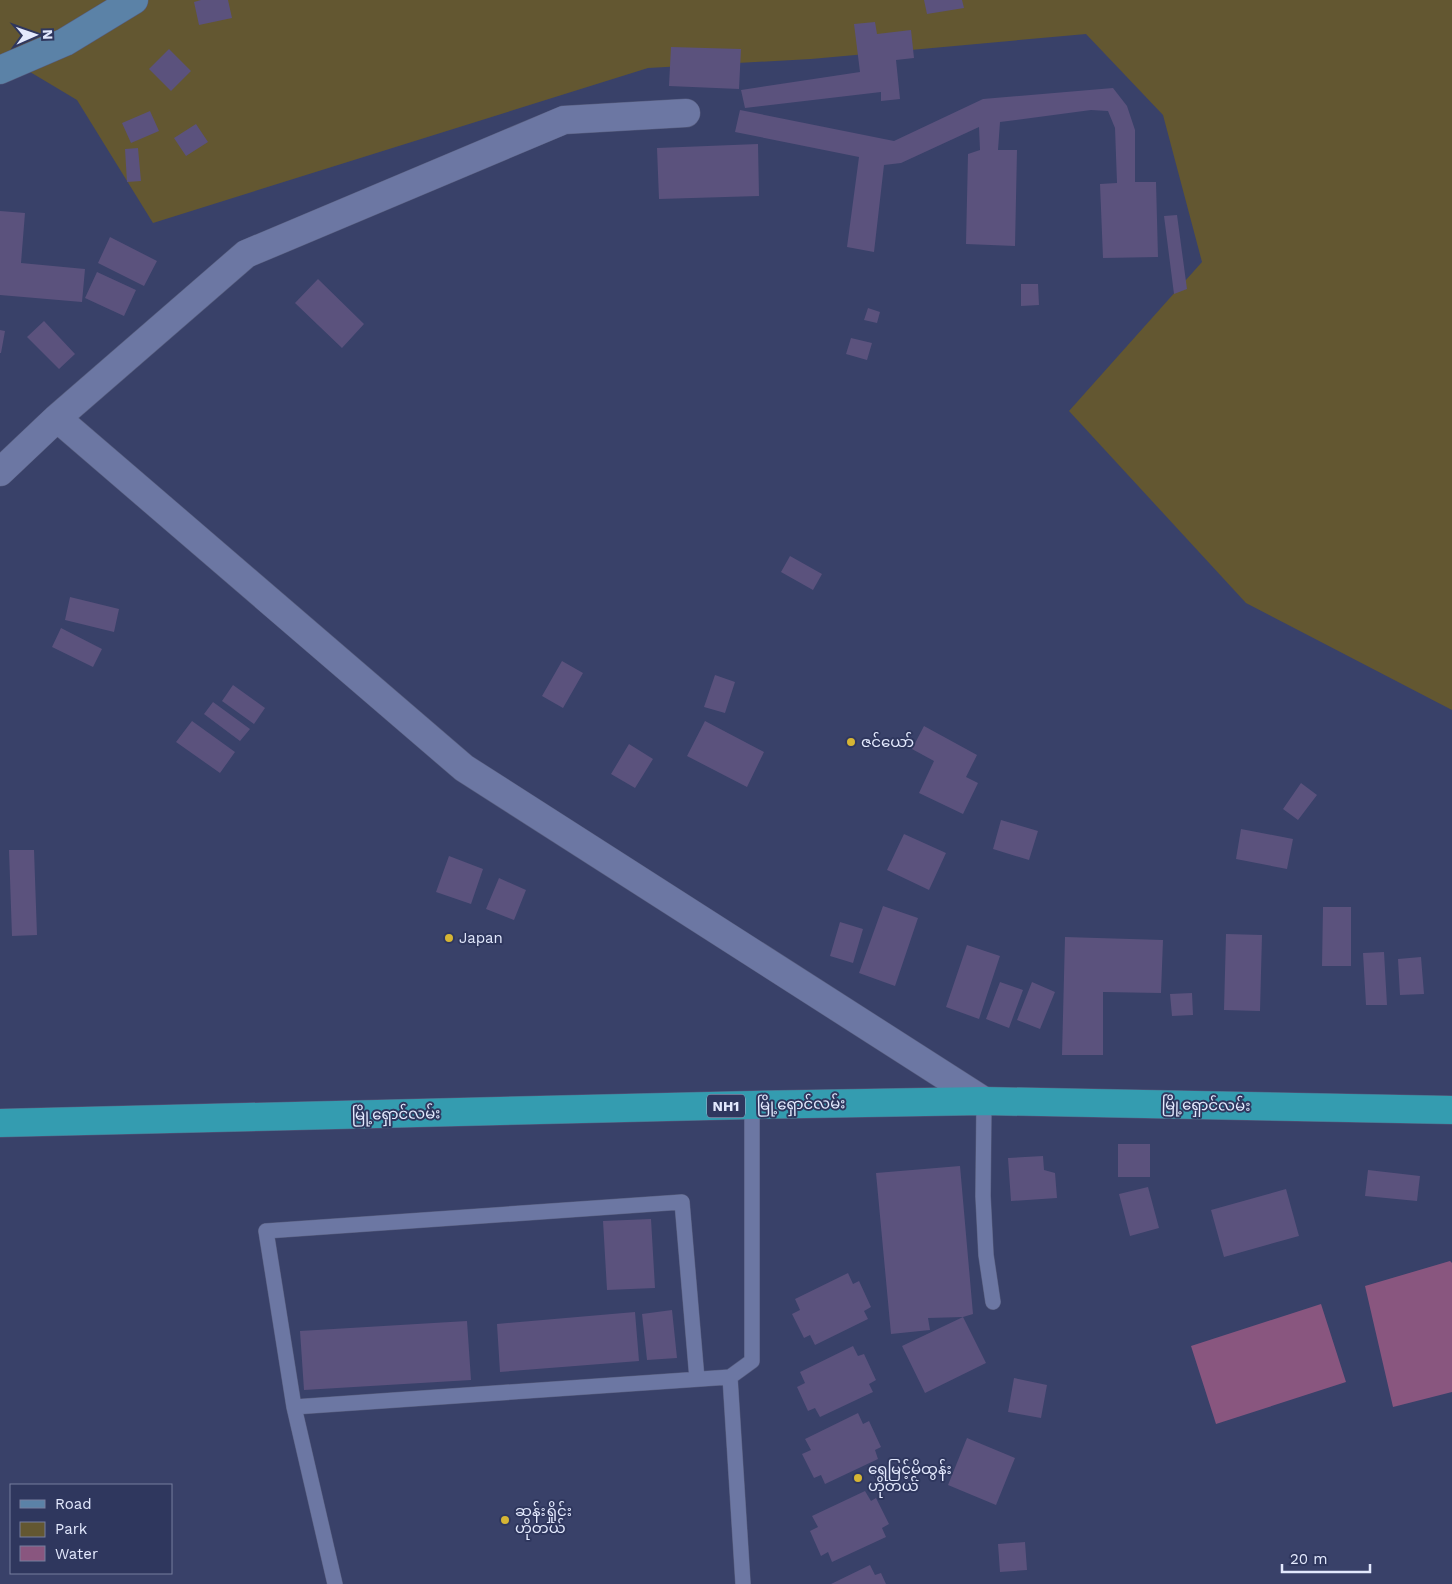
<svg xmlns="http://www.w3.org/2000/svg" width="1452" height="1584" font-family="'Work Sans','Noto Sans Myanmar',sans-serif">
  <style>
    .green { fill: #635731 }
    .water { fill: #89567f }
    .building { fill: #5b527d }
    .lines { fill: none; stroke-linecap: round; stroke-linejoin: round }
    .lane-casing { stroke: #575d7e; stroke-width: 16 }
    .street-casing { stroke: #575d7e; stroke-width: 29 }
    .secondary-casing { stroke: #575d7e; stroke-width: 29 }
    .highway-casing { stroke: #575d7e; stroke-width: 29 }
    .lane { stroke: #6c77a3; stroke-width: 15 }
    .street { stroke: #6c77a3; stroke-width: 28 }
    .secondary { stroke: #5b82a7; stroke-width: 28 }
    .highway { stroke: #349cb0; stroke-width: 28 }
    .poi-dot { fill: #d6b534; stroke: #2f375e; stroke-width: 2 }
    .labels { text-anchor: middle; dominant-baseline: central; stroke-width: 4; stroke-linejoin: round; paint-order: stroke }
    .shield { fill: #2f375e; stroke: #adb4cd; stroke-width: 1 }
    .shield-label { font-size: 14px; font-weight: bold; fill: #e3e9fd }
    .poi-label { font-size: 15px; fill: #e3e9fd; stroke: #2f375e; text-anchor: start }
    .street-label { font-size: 15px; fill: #e3e9fd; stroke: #2f375e }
  </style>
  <rect width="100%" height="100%" fill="#394169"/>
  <path class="green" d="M0,0H1452V710L1246,603L1069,411L1202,262L1163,115L1086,34L811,59L648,68L153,223L77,100L0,54Z"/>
  <path class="water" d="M1450,1261L1452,1263V1392L1393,1407L1365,1286Z
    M1321,1304L1346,1382L1216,1424L1191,1346Z"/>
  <path class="building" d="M201,0H228L232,18L199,25L194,2Z
    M924,0H962L964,8L927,14Z
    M875,22L877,34L911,30L914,58L896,60L900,99L881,101V92L745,108L741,90L860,72L854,24Z
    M671,47L741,49L739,89L669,86Z
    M169,49L191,71L171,91L149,69Z
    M1113,88L1127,106L1135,130V182H1156L1158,257L1103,258L1100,184L1117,183L1115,128L1108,111L1091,110L1000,122L998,150H1017L1015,246L966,244L968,154L980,150L979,127L901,163L884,165L874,252L847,247L859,157L735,132L740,110L894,141L983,99Z
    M150,111L159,131L131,143L122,123Z
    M196,124L208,142L186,156L174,138Z
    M758,144L759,196L659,199L657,148Z
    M138,148L141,181L127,182L125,149Z
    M0,211L25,213L21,263L85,269L82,302L0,295Z
    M1177,215L1187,289L1174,294L1164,216Z
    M110,237L157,261L144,286L98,263Z
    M97,272L136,290L124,316L85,298Z
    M318,279L364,324L342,348L295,303Z
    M1021,284H1038L1039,305L1021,306Z
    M868,308L880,312L877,323L864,320Z
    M44,321L75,354L59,369L27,337Z
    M0,330L5,331L1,353H0Z
    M851,338L872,343L867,360L846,354Z
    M790,556L822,574L813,590L781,572Z
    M70,597L119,609L114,632L65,620Z
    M61,628L102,649L93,667L52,647Z
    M562,661L583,673L563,708L542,696Z
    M715,675L735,682L725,713L704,707Z
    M233,685L265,708L254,724L222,701Z
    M213,702L250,729L240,741L204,714Z
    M192,721L235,752L220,773L176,742Z
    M705,721L764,752L747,787L687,756Z
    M924,726L977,755L966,777L978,783L963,814L919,793L934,761L912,749Z
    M629,744L653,759L635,788L611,774Z
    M1301,783L1317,795L1298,820L1283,809Z
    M1001,820L1038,831L1029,860L993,849Z
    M1241,829L1293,839L1287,869L1236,859Z
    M904,834L946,853L929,890L887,870Z
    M9,850H34L37,935L12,936Z
    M449,856L483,869L471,904L436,892Z
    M499,878L526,890L514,920L486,909Z
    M883,906L918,918L895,986L859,973Z
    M1323,907H1351V966H1322Z
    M840,922L863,929L853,963L830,956Z
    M1226,934L1262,935L1260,1011L1224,1010Z
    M1065,937L1163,940L1161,993L1103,992V1055H1062Z
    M967,945L1000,956L979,1019L946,1007Z
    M1384,952L1387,1005H1366L1363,953Z
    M1421,957L1424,994L1400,995L1398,959Z
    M1000,982L1023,990L1009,1028L986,1019Z
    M1032,982L1055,992L1040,1029L1017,1020Z
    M1192,993L1193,1015L1172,1016L1170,994Z
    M1118,1144H1150V1177H1118Z
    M1043,1156L1044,1170L1055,1173L1057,1198L1011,1201L1008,1158Z
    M960,1166L973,1314L963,1317L928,1318L930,1330L891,1334L876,1173Z
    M1368,1170L1420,1176L1417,1201L1365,1196Z
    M1148,1187L1159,1228L1130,1236L1119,1194Z
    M1286,1189L1299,1236L1224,1257L1211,1210Z
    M651,1219L655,1288L607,1290L603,1221Z
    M848,1273L853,1284L859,1281L871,1307L864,1311L868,1319L815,1345L810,1335L804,1338L792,1314L800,1310L795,1299Z
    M672,1310L677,1358L647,1360L642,1314Z
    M635,1312L639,1361L500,1372L497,1324Z
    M963,1317L986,1363L925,1393L902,1346Z
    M467,1321L471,1380L304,1390L300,1331Z
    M853,1346L858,1356L864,1354L876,1380L869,1384L873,1392L820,1417L815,1408L808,1411L797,1387L805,1383L800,1372Z
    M1014,1378L1047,1385L1041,1418L1008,1412Z
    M858,1413L863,1424L869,1421L881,1447L875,1450L878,1459L825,1484L821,1475L814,1478L802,1454L811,1450L805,1439Z
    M967,1438L1015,1458L996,1505L948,1485Z
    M865,1491L871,1501L876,1498L889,1524L882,1528L886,1537L832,1562L828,1552L821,1556L810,1531L818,1527L812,1516Z
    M1025,1542L1027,1570L1000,1572L998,1544Z
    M870,1565L875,1575L881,1573L886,1584H831Z"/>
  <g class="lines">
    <defs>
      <path id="lane" d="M984,1101L983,1196L986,1255L993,1302
        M730,1377L743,1584
        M294,1407L730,1377L752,1361V1105
        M335,1584L294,1407L266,1231L682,1202L697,1379"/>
      <path id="street" d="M57,418L464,768L984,1101
        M0,472L57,418L246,254L564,120L686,113"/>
      <path id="secondary" d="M0,70L65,42L134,0"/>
      <path id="highway" d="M0,1123L752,1105L984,1101L1452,1110"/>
    </defs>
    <use href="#lane" class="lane-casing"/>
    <use href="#street" class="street-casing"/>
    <use href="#secondary" class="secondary-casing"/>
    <use href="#highway" class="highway-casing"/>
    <use href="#lane" class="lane"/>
    <use href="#street" class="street"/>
    <use href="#secondary" class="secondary"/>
    <use href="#highway" class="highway"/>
  </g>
  <g class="poi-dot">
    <circle cx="851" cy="742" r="5"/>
    <circle cx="449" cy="938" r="5"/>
    <circle cx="858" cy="1478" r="5"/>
    <circle cx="505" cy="1520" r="5"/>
  </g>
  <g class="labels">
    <rect class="shield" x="707" y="1094.5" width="38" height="23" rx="4"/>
    <g class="shield-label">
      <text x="726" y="1106">NH1</text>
    </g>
    <g class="poi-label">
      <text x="861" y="742">ဇင်ယော်</text>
      <text x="459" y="938">Japan</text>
      <text x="868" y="1469">ရွှေမြင့်မိုထွန်း<tspan x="868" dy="17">ဟိုတယ်</tspan></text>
      <text x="515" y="1511">ဆန်းရှိုင်း<tspan x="515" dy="17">ဟိုတယ်</tspan></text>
    </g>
    <g class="street-label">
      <text transform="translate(801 1104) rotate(-1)">မြို့ရှောင်လမ်း</text>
      <text transform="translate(1206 1105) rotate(1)">မြို့ရှောင်လမ်း</text>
      <text transform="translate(396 1114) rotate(-1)">မြို့ရှောင်လမ်း</text>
    </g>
  </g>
  <rect x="10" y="1484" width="162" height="90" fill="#2f375e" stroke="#777e9e"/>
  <rect x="20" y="1500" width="25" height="8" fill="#5b82a7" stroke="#777e9e"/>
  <text x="55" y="1509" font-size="15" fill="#e3e9fd">Road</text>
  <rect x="20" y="1522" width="25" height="15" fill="#635731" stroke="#777e9e"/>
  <text x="55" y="1534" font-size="15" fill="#e3e9fd">Park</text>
  <rect x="20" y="1546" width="25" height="15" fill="#89567f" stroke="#777e9e"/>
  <text x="55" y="1559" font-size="15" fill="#e3e9fd">Water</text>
  <g transform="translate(35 35) rotate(88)" stroke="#2f375e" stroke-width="4" paint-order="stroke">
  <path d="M0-4L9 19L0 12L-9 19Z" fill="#e3e9fd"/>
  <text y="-8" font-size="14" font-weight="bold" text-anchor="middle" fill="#e3e9fd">N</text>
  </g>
  <path d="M1282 1564v8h88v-8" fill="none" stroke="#e3e9fd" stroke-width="2.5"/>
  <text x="1290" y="1564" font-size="15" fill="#e3e9fd" stroke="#2f375e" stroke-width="4" paint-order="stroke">20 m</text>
</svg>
